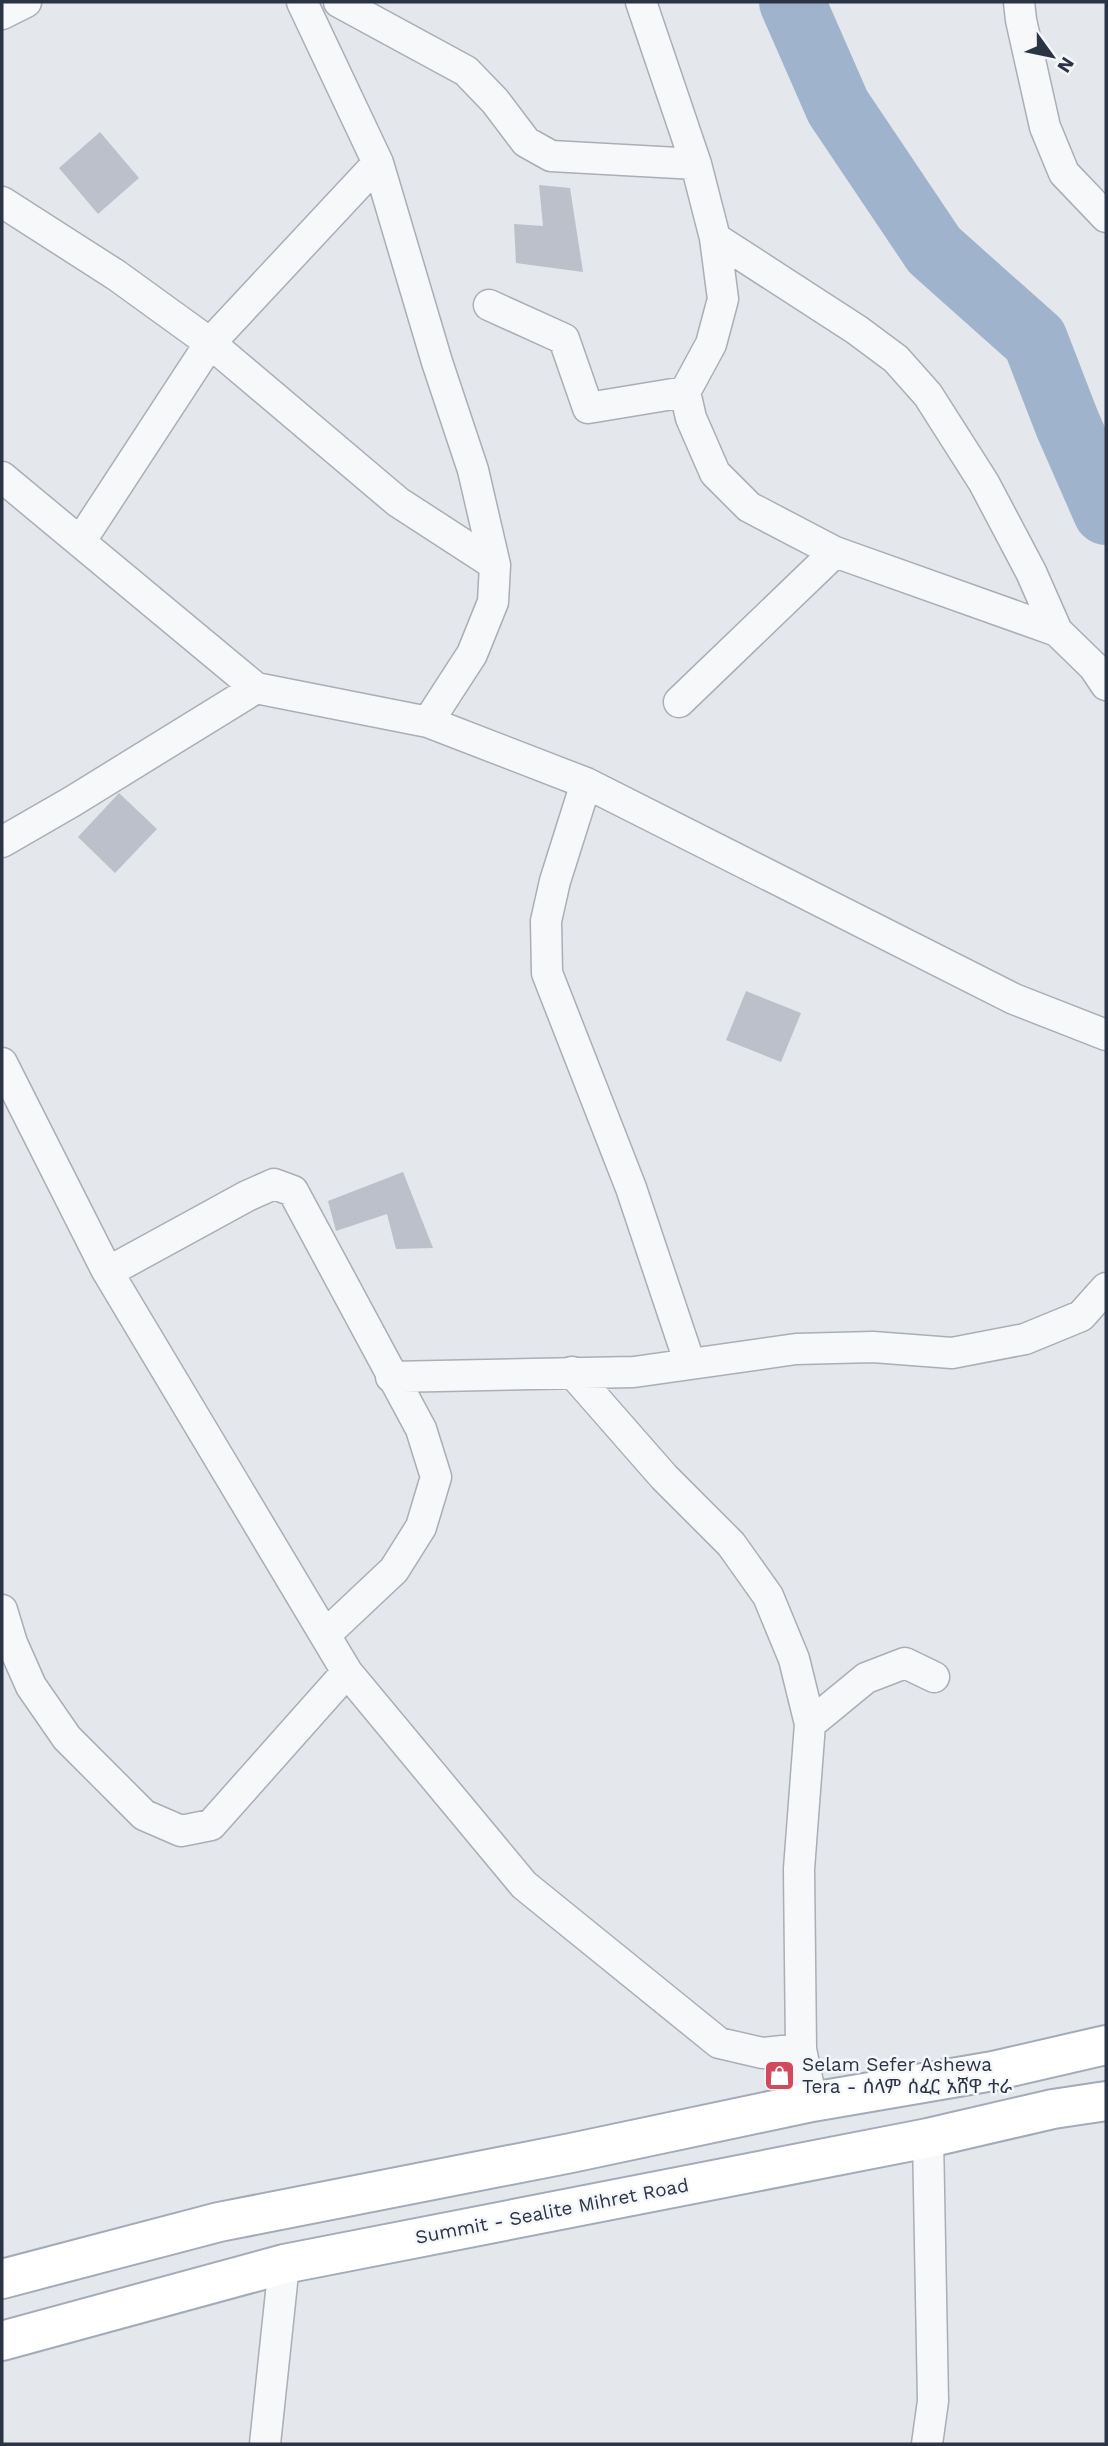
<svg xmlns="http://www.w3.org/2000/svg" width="1108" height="2446" font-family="'Work Sans','Noto Sans Ethiopic',sans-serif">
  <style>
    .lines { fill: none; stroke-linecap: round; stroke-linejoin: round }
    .river { stroke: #9fb4cc; stroke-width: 66 }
    .building { fill: #bbc0ca }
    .street-casing { stroke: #a9aeb7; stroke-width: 33 }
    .primary-casing { stroke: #a3abb8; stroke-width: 42 }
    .street { stroke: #f7f8fa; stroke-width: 30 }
    .primary { stroke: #fff; stroke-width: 38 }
    .labels { text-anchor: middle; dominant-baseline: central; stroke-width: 5; stroke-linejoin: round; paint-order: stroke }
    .poi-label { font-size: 19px; fill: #2b3445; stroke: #f4f6f9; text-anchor: start }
    .street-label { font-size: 19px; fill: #2b3445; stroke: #f4f6f9 }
  </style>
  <rect width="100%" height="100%" fill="#e4e7ec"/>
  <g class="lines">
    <path class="river" d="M792,2L838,107L934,250L1035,340L1067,423L1106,512"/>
  </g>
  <path class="building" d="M100,132L139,178L98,214L59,168Z
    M539,185L570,188L583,272L516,263L514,224L543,226Z
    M119,793L157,829L115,873L78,837Z
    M746,991L801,1013L781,1062L726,1040Z
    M403,1172L433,1248L396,1249L387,1214L336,1231L328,1201Z"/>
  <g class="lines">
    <defs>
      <path id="street" d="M302,2L378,163L437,362L473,470L495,565
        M339,2L466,71L495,101L526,142L551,156L696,164
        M641,2L696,164L715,238L857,330L896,359L928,395L984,483L1031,572L1057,631L1094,667L1106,685
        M1019,2L1021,20L1045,127L1064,173L1106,217
        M2,14L26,2
        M2,202L116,275L210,343L398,502L495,565L493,602L472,654L428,722
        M715,238L723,299L711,344L685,392L691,418L715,473L749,507L835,552L1057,631
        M489,305L564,339L588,408L685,392
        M2,477L256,688L428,722L586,783L1014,999L1106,1035
        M80,542L210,343L378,163
        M679,702L835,552
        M586,783L555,881L546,921L547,973L631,1188L690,1364
        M2,842L73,801L256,688
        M2,1063L106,1269L347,1672L524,1885L719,2043L762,2053L801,2049
        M108,1272L247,1196L274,1184L293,1191L421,1429L436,1477L421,1527L394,1570L325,1635
        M572,1372L664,1477L731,1544L768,1596L794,1659L810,1724L799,1869L801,2049L812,2102
        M391,1377L634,1372L796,1349L873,1347L952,1353L1025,1339L1081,1316L1106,1288
        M2,1610L12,1643L31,1686L67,1738L144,1815L181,1831L211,1825L347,1672
        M810,1724L866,1678L905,1663L934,1677
        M265,2444L284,2264
        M927,2444L933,2401L928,2138"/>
      <path id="primary" d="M2,2279L219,2222L571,2153L812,2102L993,2071L1106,2045
        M2,2341L284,2264L928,2138L1053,2109L1106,2101"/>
    </defs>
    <use href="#street" class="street-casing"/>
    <use href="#primary" class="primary-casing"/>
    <use href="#street" class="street"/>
    <use href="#primary" class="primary"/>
  </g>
  <defs>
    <symbol id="shop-square" viewBox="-11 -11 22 22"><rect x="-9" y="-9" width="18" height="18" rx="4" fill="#d1495b" stroke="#f4f6f9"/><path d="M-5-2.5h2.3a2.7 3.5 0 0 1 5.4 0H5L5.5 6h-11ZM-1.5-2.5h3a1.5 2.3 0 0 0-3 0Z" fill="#fff"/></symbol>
  </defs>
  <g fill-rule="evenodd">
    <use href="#shop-square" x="762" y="2058" width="35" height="35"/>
  </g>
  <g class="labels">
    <g class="poi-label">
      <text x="802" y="2064">Selam Sefer Ashewa<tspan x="802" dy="22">Tera - ሰላም ሰፈር አሸዋ ተራ</tspan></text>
    </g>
    <g class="street-label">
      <text transform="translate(552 2211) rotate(-11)">Summit - Sealite Mihret Road</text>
    </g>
  </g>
  <rect width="1108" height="2446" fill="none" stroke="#2b3445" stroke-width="7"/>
  <g transform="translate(1052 56) rotate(123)" stroke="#f4f6f9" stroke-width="5" paint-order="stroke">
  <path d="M0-5L12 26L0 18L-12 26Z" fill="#2b3445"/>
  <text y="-10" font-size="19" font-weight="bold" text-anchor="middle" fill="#2b3445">N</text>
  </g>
</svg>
